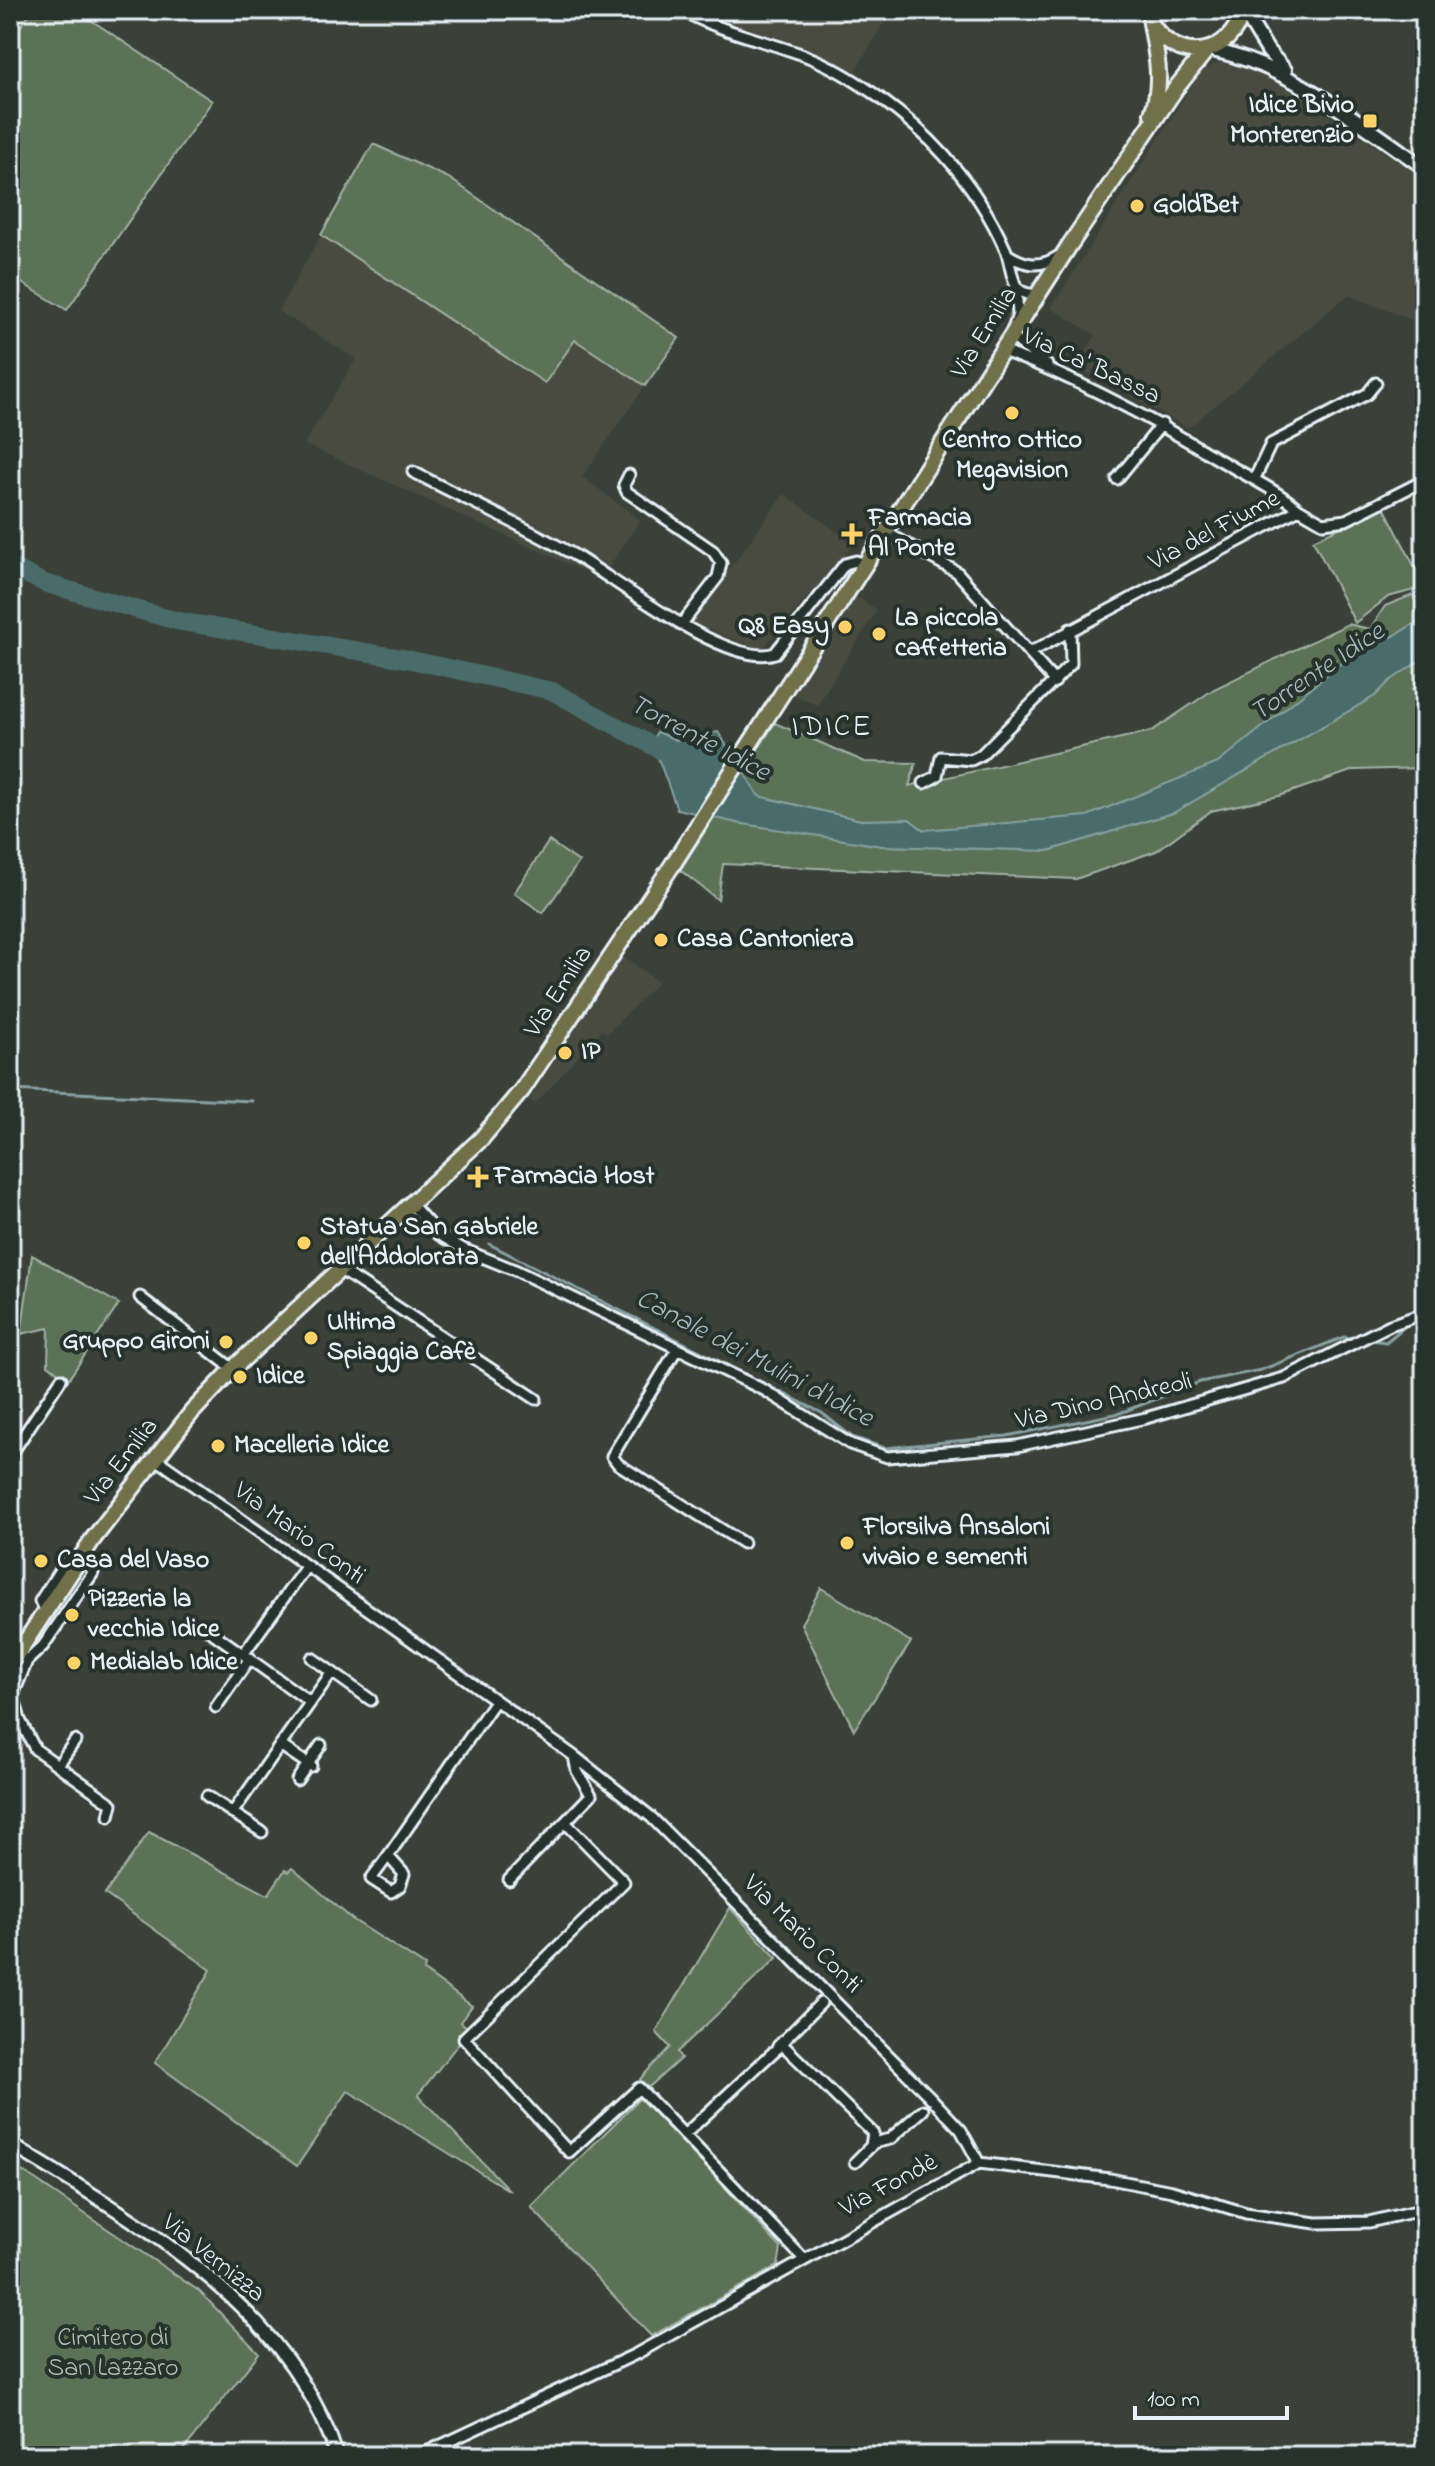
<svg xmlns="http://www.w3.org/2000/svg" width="1435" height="2466" font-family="'Indie Flower',sans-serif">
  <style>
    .built { fill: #4a4b41 }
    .green { fill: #5c7256; stroke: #a2b2a7; stroke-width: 2 }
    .water { fill: #486c6b; stroke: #88a1a3; stroke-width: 2 }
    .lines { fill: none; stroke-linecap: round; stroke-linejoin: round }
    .stream { stroke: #88a1a3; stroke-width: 3 }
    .river { stroke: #486c6b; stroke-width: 18 }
    .minor-casing { stroke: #e8f1f8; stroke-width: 15 }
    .tertiary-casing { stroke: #e8f1f8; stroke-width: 17 }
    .secondary-casing { stroke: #e8f1f8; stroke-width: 18 }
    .primary-casing { stroke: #e8f1f8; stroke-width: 20 }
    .minor { stroke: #26332d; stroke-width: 9 }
    .tertiary { stroke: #26332d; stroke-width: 11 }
    .secondary { stroke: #26332d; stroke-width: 12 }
    .primary { stroke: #71704a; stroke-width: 14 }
    .poi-dot { fill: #ffd166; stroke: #26332d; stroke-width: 3 }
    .labels { text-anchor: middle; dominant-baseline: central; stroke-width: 8; stroke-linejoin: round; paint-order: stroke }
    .poi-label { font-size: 26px; font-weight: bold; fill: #e8f1f8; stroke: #26332d; text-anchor: start }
    .street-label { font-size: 26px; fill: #e8f1f8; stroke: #26332d }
    .park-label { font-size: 26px; fill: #b0beb7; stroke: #26332d }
    .water-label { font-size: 28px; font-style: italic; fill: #a8bcc0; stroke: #26332d }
    .quarter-label { font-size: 30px; letter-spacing: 2px; fill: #e8f1f8; stroke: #26332d }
  </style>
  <rect width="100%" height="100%" fill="#3b4139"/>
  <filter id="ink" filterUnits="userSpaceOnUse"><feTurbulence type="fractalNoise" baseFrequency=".0125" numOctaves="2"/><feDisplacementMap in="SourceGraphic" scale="16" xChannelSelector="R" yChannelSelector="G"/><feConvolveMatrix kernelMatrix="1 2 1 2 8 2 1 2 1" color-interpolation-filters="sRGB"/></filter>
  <g filter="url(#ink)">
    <path class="built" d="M680,10H891L853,75L779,52Z
      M1235,61L1250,64L1425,179V325L1348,295L1188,428L1077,367L1096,335L1051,308L1200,73L1218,62Z
      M321,235L545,383L575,340L645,386L582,477L640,520L601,579L304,444L356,359L278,311Z
      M784,494L854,544L761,650L691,622Z
      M855,596L877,610L817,705L794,695Z
      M623,956L658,982L607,1034L602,1030L535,1104L529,1100Z"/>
    <path class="green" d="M32,10H76L212,101L67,310L10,276V42Z
      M373,144L449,178L679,338L645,386L575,340L545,383L321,235Z
      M1384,507L1425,587L1388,597L1355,623L1313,540Z
      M1425,590V671L1413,689L1425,688V768L1354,770L1279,796L1211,811L1156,851L1076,879L723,864L718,900L680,870L775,723L865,762L916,763L909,786L1152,731L1214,689L1348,624L1370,629L1385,606Z
      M549,841L579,862L543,913L514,893Z
      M32,1255L119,1304L68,1380L48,1365L49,1328L21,1334Z
      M821,1588L911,1642L854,1730L801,1624Z
      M149,1832L268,1895L285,1870L288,1872L292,1868L352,1919L425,1966L424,1971L472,2006L460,2022L470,2029L418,2095L510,2191L348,2091L297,2166L155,2063L211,1970L105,1894Z
      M730,1908L777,1958L677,2052L681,2058L648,2088L640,2079L670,2047L656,2032Z
      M641,2097L781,2248L778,2266L651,2336L531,2207Z
      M10,2163L199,2291L259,2353L179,2456H10Z"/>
    <path class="water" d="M1425,617V657L1390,681L1375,696L1173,813L1048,851L882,846L737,823L677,809L658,758L645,750L657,732L676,740L718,732L759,796L861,820L909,819L924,830L1087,816L1218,763L1381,631L1392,637Z"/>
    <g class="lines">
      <path class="stream" d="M10,1090L252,1101
        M489,1244L822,1413L852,1437L885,1448L1007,1436L1120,1413L1200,1382L1261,1370L1344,1337L1357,1339
        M1369,1340L1386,1342L1410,1322"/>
      <path class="river" d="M10,566L44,583L177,621L407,659L552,691L668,754"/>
      <defs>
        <path id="minor" d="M681,10C721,32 764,40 806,56C853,74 911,118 944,155C971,185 990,214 1006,251C1010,262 1011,276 1016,286C1021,294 1030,295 1038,294
          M1007,254C1025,266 1041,268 1059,256
          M1016,286L1018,314L1011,336L1047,365
          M1003,351C1078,379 1147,416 1216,458C1245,475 1273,488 1299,509
          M413,472C467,500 523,526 576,556C616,580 729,669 775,653L845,564L856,561L866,564
          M629,475L624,485L627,492L713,551L721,563L718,577L681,625
          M1255,478L1271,444L1367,394L1376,383
          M1117,479L1162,424
          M887,533L957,572L1055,682
          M1029,653L1299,509L1323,523L1346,520L1425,480
          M924,783L937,776L941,757L971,760L981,755L1071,664L1070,629
          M411,1204L438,1234L465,1250L517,1271L764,1390L850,1444L887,1457L1017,1446L1146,1418L1284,1378L1390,1325L1425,1313
          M341,1270L536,1399
          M140,1297L233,1369
          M677,1349L612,1456L618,1464L743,1543
          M10,1456L61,1379
          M155,1458L574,1756L651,1817L932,2099L961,2130L979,2163
          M45,1612L40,1601L67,1559L78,1561
          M203,1626L310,1702
          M10,1645L27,1661L13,1695L20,1720L35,1749L112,1804L109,1816
          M244,1653L306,1567
          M312,1658L371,1700
          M27,1661L43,1646L93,1573L85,1551
          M216,1707L250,1658
          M280,1745L311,1766
          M574,1756L577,1771L591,1795L565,1822L624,1882L464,2038L569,2152L639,2088L804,2259
          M58,1765L75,1741
          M297,1780L321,1745
          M207,1796L262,1832
          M233,1812L332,1672
          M388,1856L495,1701
          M388,1856L404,1874L400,1886L391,1892L371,1879Z
          M509,1880L565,1822
          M778,2046L821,2003
          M684,2135L782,2044L873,2133L871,2146L855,2162
          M873,2143L890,2139L923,2110
          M418,2456L636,2354L979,2163L1110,2179L1172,2191L1246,2213L1316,2223L1369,2222L1425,2209"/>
        <path id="tertiary" d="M10,2144C136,2221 290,2306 337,2456"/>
        <path id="secondary" d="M1243,10L1268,51L1285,70
          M1212,50C1293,67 1357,122 1425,168"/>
        <path id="primary" d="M1149,10C1154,47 1165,76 1152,114
          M1152,25C1179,66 1231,57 1243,10
          M10,1665L93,1539L192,1412L237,1365L481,1139L522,1090L671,867L1069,246L1176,88L1205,52"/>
      </defs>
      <use href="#minor" class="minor-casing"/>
      <use href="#tertiary" class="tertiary-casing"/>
      <use href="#secondary" class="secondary-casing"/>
      <use href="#primary" class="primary-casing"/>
      <use href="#minor" class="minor"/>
      <use href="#tertiary" class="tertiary"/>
      <use href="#secondary" class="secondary"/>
      <use href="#primary" class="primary"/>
    </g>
  </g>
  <g class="poi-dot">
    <rect x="1362" y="113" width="16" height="16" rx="4"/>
    <circle cx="1137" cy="206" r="8"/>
    <circle cx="1012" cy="413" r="8"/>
    <path d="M848 522h8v8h8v8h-8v8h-8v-8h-8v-8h8z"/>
    <circle cx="845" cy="627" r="8"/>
    <circle cx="879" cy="634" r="8"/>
    <circle cx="661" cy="940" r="8"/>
    <circle cx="565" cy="1053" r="8"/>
    <path d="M474 1165h8v8h8v8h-8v8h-8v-8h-8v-8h8z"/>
    <circle cx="304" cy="1243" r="8"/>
    <circle cx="311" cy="1338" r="8"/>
    <circle cx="226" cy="1342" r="8"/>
    <circle cx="240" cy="1377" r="8"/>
    <circle cx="218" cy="1446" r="8"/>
    <circle cx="847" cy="1543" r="8"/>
    <circle cx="41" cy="1561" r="8"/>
    <circle cx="72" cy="1615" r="8"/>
    <circle cx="74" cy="1663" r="8"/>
  </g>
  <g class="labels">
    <g class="poi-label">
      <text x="1354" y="106" text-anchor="end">Idice Bivio<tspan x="1354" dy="30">Monterenzio</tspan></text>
      <text x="1153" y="206">GoldBet</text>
      <text x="1012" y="441" text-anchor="middle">Centro Ottico<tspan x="1012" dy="30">Megavision</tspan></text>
      <text x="868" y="519">Farmacia<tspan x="868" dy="30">Al Ponte</tspan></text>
      <text x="895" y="619">La piccola<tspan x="895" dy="30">caffetteria</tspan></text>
      <text x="829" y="627" text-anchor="end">Q8 Easy</text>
      <text x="677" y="940">Casa Cantoniera</text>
      <text x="581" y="1053">IP</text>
      <text x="494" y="1177">Farmacia Host</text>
      <text x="320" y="1228">Statua San Gabriele<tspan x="320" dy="30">dell'Addolorata</tspan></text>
      <text x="327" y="1323">Ultima<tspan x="327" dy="30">Spiaggia Cafè</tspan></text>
      <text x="210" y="1342" text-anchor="end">Gruppo Gironi</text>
      <text x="256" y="1377">Idice</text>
      <text x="234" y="1446">Macelleria Idice</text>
      <text x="863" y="1528">Florsilva Ansaloni<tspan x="863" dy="30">vivaio e sementi</tspan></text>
      <text x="57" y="1561">Casa del Vaso</text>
      <text x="88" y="1600">Pizzeria la<tspan x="88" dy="30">vecchia Idice</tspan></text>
      <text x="90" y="1663">Medialab Idice</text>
    </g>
    <g class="street-label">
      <text transform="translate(985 333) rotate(-58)">Via Emilia</text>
      <text transform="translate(1091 367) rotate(25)">Via Ca' Bassa</text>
      <text transform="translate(1215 531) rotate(-28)">Via del Fiume</text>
      <text transform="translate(559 992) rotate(-57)">Via Emilia</text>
      <text transform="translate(1104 1402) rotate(-13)">Via Dino Andreoli</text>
      <text transform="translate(122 1462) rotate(-52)">Via Emilia</text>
      <text transform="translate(299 1534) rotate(36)">Via Mario Conti</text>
      <text transform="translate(802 1935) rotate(45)">Via Mario Conti</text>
      <text transform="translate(889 2186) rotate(-28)">Via Fondè</text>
      <text transform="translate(213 2259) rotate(39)">Via Vernizza</text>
    </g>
    <g class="park-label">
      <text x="113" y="2339">Cimitero di<tspan x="113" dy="30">San Lazzaro</tspan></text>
    </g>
    <g class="water-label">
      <text transform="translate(1318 673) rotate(-34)">Torrente Idice</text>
      <text transform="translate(699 739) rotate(28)">Torrente Idice</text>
      <text transform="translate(754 1359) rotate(28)">Canale dei Mulini d'Idice</text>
    </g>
    <g class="quarter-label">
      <text x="832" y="728">IDICE</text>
    </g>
  </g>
  <rect width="1435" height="2466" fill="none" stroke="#26332d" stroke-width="40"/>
  <rect x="20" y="20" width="1395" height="2426" fill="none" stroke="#e8f1f8" stroke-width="3" filter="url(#ink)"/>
  <path d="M1135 2406v12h152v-12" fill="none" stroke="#e8f1f8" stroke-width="4"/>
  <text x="1147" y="2406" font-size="24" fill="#e8f1f8" stroke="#26332d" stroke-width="6" paint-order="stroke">100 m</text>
</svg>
